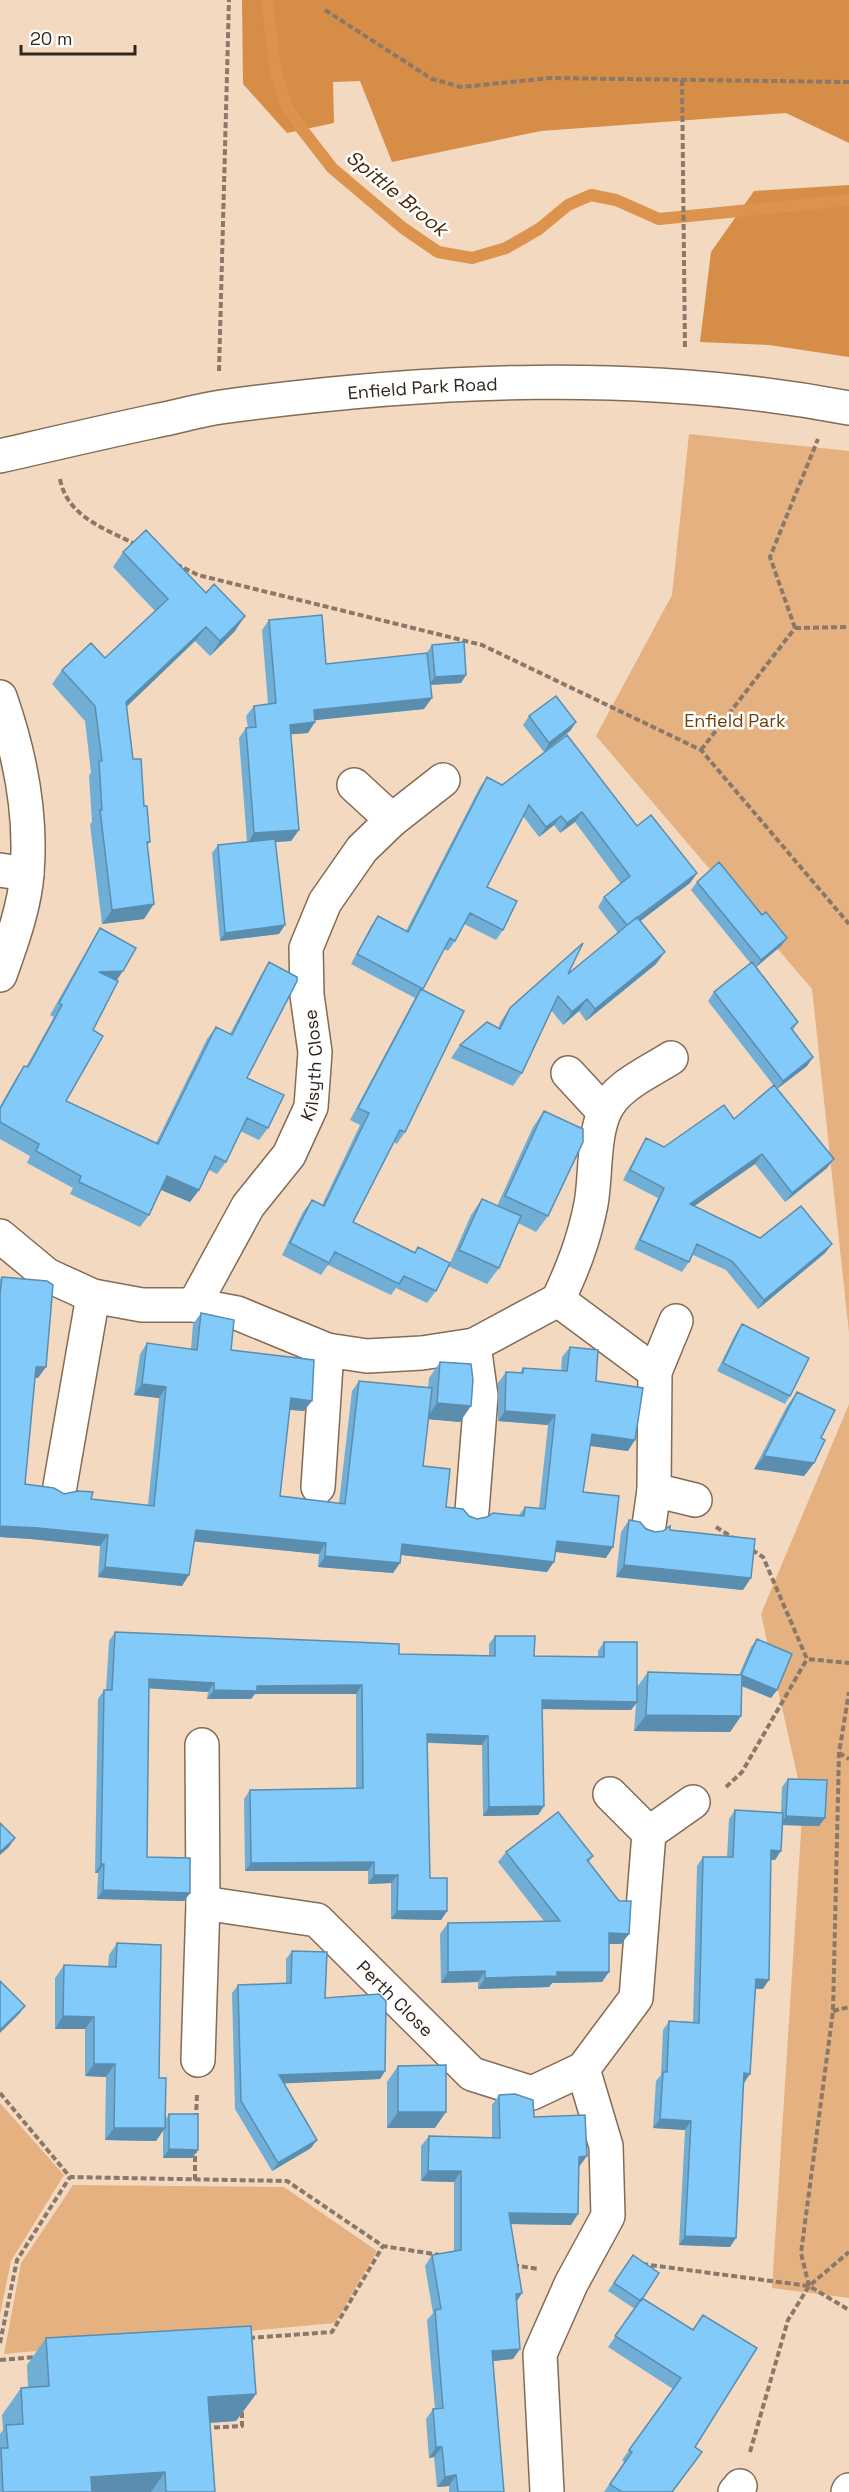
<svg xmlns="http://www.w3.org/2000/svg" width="849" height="2492" font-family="'Space Grotesk',sans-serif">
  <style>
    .green { fill: #e6b181 }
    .forest { fill: #d58d47 }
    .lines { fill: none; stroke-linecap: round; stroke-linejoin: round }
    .stream { stroke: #db934d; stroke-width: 12 }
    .minor-casing { stroke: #836b56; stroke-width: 36 }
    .path { stroke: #8a7868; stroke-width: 4; stroke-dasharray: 6 3; stroke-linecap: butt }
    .minor { stroke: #fff; stroke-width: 33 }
    .wall { fill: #70aed6 }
    .shaded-wall { fill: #5b8dae }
    .building { fill: #82caf9; stroke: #5b8dae; stroke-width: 1.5 }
    .labels { text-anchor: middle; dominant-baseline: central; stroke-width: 5; stroke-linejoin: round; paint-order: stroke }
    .street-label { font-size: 18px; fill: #30261d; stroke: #fff }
    .park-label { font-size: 18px; fill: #6d3e05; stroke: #fff }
    .water-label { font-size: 20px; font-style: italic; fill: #482b0c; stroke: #fff }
  </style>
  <rect width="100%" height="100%" fill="#f4d9c1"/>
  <path class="green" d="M689,434L849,451V1333L812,989L596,736L672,595Z
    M849,1404V2298L772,2288L803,1801L761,1614Z
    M0,2103L64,2175L11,2261L0,2315Z
    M73,2185L284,2187L377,2251L335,2323L4,2354L21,2263Z"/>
  <path class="forest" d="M242,0H849V143L786,113L541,131L392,162L360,81L333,82L334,123L287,133L243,84Z
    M849,185V357L769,345L700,342L711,252L754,191Z"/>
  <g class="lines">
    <path class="stream" d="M267,0L276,73L287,107L301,128L332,168L403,228L438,252L472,258L506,248L539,229L568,205L591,195L616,200L659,219L849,200"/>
    <defs>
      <g id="minor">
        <path id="s1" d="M0,456C52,444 103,432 155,421C177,417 199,410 221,407C428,379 643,369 849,408"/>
        <path d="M0,697C20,754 32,812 27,873C25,906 11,944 0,975"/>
        <path d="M354,785L392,820L443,780"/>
        <path d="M0,870L27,874"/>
        <path d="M568,1073L604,1112"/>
        <path d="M0,1236L47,1275L93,1296L142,1305H194L237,1313L327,1350L367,1356L422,1353L474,1345L558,1300"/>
        <path id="s2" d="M194,1305L248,1206L289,1155L311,1107L315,1052L307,995L306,948L325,902L362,849L392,820"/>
        <path d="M655,1372L558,1300C573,1268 584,1240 591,1204C596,1177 593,1139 604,1113C615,1086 648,1073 671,1058"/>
        <path d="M60,1486L93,1296"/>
        <path d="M318,1487L327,1350"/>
        <path d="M654,1490L695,1500"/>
        <path d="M472,1511L481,1396L474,1345"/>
        <path d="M649,1525L654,1490L655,1372L676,1321"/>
        <path d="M610,1794L649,1833"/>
        <path id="s3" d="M203,1903L317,1920L472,2074L532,2093L583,2069L636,1998L649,1833L693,1802"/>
        <path d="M198,2060L203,1903L202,1745"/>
        <path d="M547,2492L540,2354L571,2284L608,2216L606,2146L583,2069"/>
        <path d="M735,2492L740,2486"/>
        <path d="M848,2492L849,2490"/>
      </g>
    </defs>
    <use href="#minor" class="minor-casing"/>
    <path class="path" d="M325,10L432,79L461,87L551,78L849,82
      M682,80L685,349
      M219,371L229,0
      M60,479C67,517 106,529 137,545
      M176,564L198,575L482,645L701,750L849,924
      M795,628L770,557L818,439
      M795,628L849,627
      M701,750L795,628
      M716,1527L735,1539
      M752,1550L763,1557L807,1659L849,1663
      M839,1753L849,1759
      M726,1787L742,1772L807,1659
      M833,2011L849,2007
      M0,2093L70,2177L287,2181L383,2246L440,2255
      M196,2119L197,2093
      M195,2180V2150
      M642,2264L809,2286L849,2310
      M513,2265L538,2269
      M809,2286L801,2253L833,2011L839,1753L849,1692
      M249,2338L332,2332L383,2246
      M0,2343L17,2260L70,2177
      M0,2360L36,2357
      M205,2428L242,2426V2411
      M750,2452L788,2320L809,2286L849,2252"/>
    <use href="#minor" class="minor"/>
  </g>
  <path class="wall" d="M123,552L235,631L210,656L195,641L126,707L133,759L144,806L150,842L147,846L144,919L102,924L90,824L92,822L89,776L91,772L85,721L52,684L62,670L105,658L155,611L113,567Z
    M269,620L326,664L426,654L432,645L466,675L461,683L430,685L424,709L315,720L308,733L291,734L299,830L291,841L275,842L279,934L220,941L212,853L218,845L247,842L239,738L246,728H248L246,716L254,706L268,704L262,630Z
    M529,716L576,722L570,731L544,752L523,725Z
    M487,777L502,785L637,826L697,873L690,883L640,921L656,964L586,1021L579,1011L563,1025L551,1010L522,1073L513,1086L451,1058L460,1045L498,1028L501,1021L510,1008L568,974L618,933L598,907L604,897L621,884L575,822L560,833L554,825L539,837L523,816L487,887L503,930L496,940L464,924L455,941L448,951L444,949L423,989L405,1132L397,1144L394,1142L353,1222L415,1252L418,1247L450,1263L471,1215L482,1199L497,1206L533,1127L544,1111L548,1216L536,1232L518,1223L499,1268L487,1284L448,1266L436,1291L427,1303L396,1288L391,1295L328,1265L321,1275L282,1255L303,1212L312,1200L322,1205L360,1125L350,1120L415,998L351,964L371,926L378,916L406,931L480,787Z
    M697,882L762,915L787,938L781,946L756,967L798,1022L793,1030L813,1057L807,1066L777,1089L827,1168L785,1202L755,1164L694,1206L760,1238L832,1244L825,1253L758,1309L726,1270L693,1255L689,1262L682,1272L634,1249L658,1198L623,1180L640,1148L646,1138L664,1147L734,1119L774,1086L708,1001L714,992L751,964L691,890Z
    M100,928L116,980L93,1030L66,1101L156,1143L207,1039L216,1027L230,1034L261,975L269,962L247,1078L268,1128L259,1140L240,1131L226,1162L217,1174L209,1170L199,1190L190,1202L161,1190L149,1215L140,1227L70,1194L73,1188L27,1163L30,1156L0,1139V1106L16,1078L24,1066L26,1067L54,1017L50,1015L92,941Z
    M2,1277L38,1378H35L25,1484L64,1494L91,1499L148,1505L159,1398L134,1395L140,1354L147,1343L191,1349L193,1324L201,1313L231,1350L304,1411L289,1410L280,1496L339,1503L352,1391L359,1381L428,1388L429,1378L440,1362L460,1422L428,1419L423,1466L446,1507L477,1519L519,1515L525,1507L539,1508L548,1425L498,1421V1383L506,1372L520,1373L523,1368L561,1371L562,1357L570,1347L596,1381L628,1451L590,1446L583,1492L606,1558L555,1552L547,1572L401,1555L400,1563L393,1573L318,1567L319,1554L194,1541L182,1586L98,1577L100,1546L31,1539L0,1537V1279Z
    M742,1324L790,1396L785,1404L717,1371L736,1333Z
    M797,1392L814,1463L804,1476L754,1469L787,1406Z
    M629,1520L655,1532L670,1530L743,1590L616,1577L621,1532Z
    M115,1632L399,1654L489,1655V1644L495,1636L534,1656L598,1657V1651L604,1642L637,1687L648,1672L739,1675L751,1647L757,1639L777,1690L771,1698L741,1686V1716L730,1732L634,1731L636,1704L631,1710L542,1709L544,1806L538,1815L483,1816L482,1745L427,1743L430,1878L447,1911L441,1920L391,1919V1883L368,1884V1871H245L244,1799L250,1790L356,1788V1694H255L251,1699H207L208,1692L149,1688L147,1857L190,1893L184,1901L97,1899L98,1873H95L98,1699L104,1690H106L109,1641Z
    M788,1779L825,1818L819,1826L782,1825L775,1860H771L763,1989H756L744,2083L730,2247L679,2245L685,2130L653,2128L656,2081L661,2075L663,2030L669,2021L693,2022L697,1866L703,1857H727L729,1819L735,1810L781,1812L782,1787Z
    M506,1852L593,1856L589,1862L629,1934L621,1944H609L602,1982L552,1983L549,1987L478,1989V1982L441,1983L440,1934L448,1923L544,1921L498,1862Z
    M117,1943L159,2078L165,2120L169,2114L198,2150L192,2158H163V2130L156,2141L105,2140L106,2077L85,2076V2029H55V1978L64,1965L108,1966L109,1955Z
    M292,1951L325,1998L385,2071L380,2079L283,2083L311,2148L272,2171L235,2109L232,1993L238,1985L286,1983V1959Z
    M398,2066L435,2128H387V2082Z
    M499,2095L534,2117L579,2167L571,2225L511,2224L520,2349L513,2359L493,2361L504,2492H449V2486L437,2487L434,2457L429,2458L426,2419L433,2409H435L427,2320L433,2313L425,2266L432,2255L454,2251V2182L421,2181V2146L429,2136L492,2137V2105Z
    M633,2255L641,2300L693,2330L703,2315L695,2447L673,2492H604L624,2462L622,2460L673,2389L608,2347L635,2309L608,2291Z
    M46,2338L256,2394L236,2421L210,2423L215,2492H0V2434L3,2430L2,2415L21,2388L28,2387L27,2365Z"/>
  <path class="shaded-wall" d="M245,616L235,631L210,656L220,641Z
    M206,627L195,641L116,717L126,702Z
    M466,675L461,683L429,685L435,677Z
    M432,698L424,709L307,721L314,710Z
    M315,722L308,733L283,735L290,725Z
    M576,722L570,731L544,752L549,743Z
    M582,812L575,822L560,833L567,823Z
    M561,816L554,825L539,837L546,827Z
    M299,830L291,841L247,844L254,833Z
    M697,873L690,883L621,936L628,926Z
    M154,904L144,919L102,924L112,910Z
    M285,925L279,934L220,941L225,933Z
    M787,938L781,946L755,968L761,960Z
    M665,952L656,964L586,1021L595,1009Z
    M123,971L115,983L99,972Z
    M587,999L579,1011L563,1025L572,1012Z
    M813,1057L807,1066L777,1089L783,1081Z
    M762,1154L755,1164L683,1214L690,1204Z
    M834,1159L827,1168L785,1202L792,1193Z
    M167,1176L199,1190L190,1202L159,1189Z
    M832,1244L825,1253L758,1309L764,1300Z
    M36,1367H46L38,1378L29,1377Z
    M142,1384L166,1387L159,1398L134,1395Z
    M291,1398L312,1401L304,1411L283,1409Z
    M437,1403L471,1406L460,1422L426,1419Z
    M505,1411L555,1415L548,1425L498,1421Z
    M592,1434L635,1440L628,1451L584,1445Z
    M764,1456L814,1463L804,1476L754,1469Z
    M0,1526L38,1528L108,1535L100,1546L31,1539L0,1537Z
    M196,1530L326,1543L319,1554L189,1541Z
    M557,1541L613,1547L606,1558L549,1551Z
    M402,1544L554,1562L547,1572L394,1554Z
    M325,1556L400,1563L393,1573L318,1567Z
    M624,1565L751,1578L743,1590L616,1577Z
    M105,1567L189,1575L182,1586L98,1577Z
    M741,1675L777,1690L771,1698L736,1683Z
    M149,1679L214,1683L208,1692L143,1688Z
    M362,1685L356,1694H255L251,1699H207L214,1690L257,1686Z
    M542,1700L637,1702L631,1710L536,1709Z
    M646,1715L741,1716L730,1732L634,1731Z
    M427,1734L488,1736L482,1745L421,1742Z
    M544,1806L538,1815L483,1816L489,1807Z
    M786,1816L825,1818L819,1826L780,1825Z
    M15,1838L9,1847L0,1855V1852Z
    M771,1850L781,1851L775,1860L765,1859Z
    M374,1862L368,1871H245L251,1863Z
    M101,1864H104L98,1873H95Z
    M374,1875H398L391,1883L368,1884Z
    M103,1890L190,1893L184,1901L97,1899Z
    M397,1911H447L441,1920L391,1919Z
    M609,1933L629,1934L621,1944H602Z
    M485,1971L478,1982L441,1983L448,1972Z
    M557,1972H609L602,1982L552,1983L549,1987L478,1989L485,1978Z
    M756,1979L769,1980L763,1989L750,1988Z
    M25,2006L19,2014L0,2033V2030Z
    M63,2016L94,2017L85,2029H55Z
    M94,2064H115L106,2077L85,2076Z
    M385,2071L380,2079L273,2084L279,2075Z
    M744,2073L750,2074L744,2083Z
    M398,2112H446L435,2128H387Z
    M660,2119L691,2121L685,2130L653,2128Z
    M114,2128H165L156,2141L105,2140Z
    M317,2140L311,2148L272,2171L278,2163Z
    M169,2149L198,2150L192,2158H163Z
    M587,2156L579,2167H572L579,2157Z
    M428,2171H461L454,2182L421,2181Z
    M509,2213L578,2214L571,2225L502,2224Z
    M685,2236L736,2238L730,2247L679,2245Z
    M522,2293L515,2304L516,2294Z
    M520,2349L513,2359L485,2362L492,2351Z
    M256,2394L236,2421L189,2424L208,2397Z
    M436,2447H442L434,2457L429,2458Z
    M165,2472L151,2492H81L91,2477Z
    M456,2475L449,2486L437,2487L445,2477Z"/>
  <path class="building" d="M146,530L206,593L214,584L245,616L220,641L206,627L126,702L133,759H141L144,806H147L150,842H147L154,904L112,910L100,810H102L99,761H102L95,706L62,670L91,643L105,658L168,599L123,552Z
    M322,615L326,664L427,653L432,698L314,710L315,722L290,725L299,830L254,833L246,728L256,727L254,706L276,703L269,620Z
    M464,642L466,675L435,677L432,645Z
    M556,696L576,722L549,743L529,716Z
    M567,735L637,826L651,815L697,873L627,925L604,897L630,876L582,812L567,823L561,816L546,827L529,805L487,887L517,901L503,930L470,913L455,941L450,938L423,989L357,954L378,916L408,932L487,777L502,785Z
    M275,839L285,925L225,933L218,845Z
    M719,862L762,915L766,912L787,938L761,960L697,882Z
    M637,917L665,952L595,1009L587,999L572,1012L558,996L522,1073L460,1045L487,1022L500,1029L510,1008L583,943L568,974Z
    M100,928L136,948L123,971L99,972L118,981L93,1030L103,1036L66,1101L158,1144L216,1027L232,1035L269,962L297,977V981L247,1078L284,1095L268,1128L247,1118L226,1162L215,1156L199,1190L167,1176L149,1215L79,1182L81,1176L36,1151L39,1144L0,1122V1109L24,1066L28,1067L62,1005L59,1003Z
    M752,962L798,1022L791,1028L813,1057L783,1081L714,992Z
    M421,989L464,1011L405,1132L400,1130L353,1222L415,1253L418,1247L450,1263L436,1291L404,1276L399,1284L335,1252L329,1263L290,1243L312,1200L324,1206L369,1113L358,1108Z
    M774,1085L834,1159L792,1193L762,1154L690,1204L760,1238L801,1206L832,1244L764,1300L732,1261L697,1244L689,1262L640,1240L664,1188L630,1170L646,1138L664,1147L724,1105L734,1119Z
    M544,1111L583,1129V1142L548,1216L505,1196Z
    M482,1199L521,1216L499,1268L459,1250Z
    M2,1277L47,1281L53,1285L46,1367H36L25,1484L54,1488L64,1494L78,1491L93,1492L91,1499L154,1506L166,1387L142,1384L147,1343L197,1350L201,1313L234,1320L231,1350L314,1360L312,1401L291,1398L280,1496L345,1504L359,1381L432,1388L423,1466L450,1469L446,1507L463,1509L469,1516L477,1519L487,1517L493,1513L524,1516L525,1507L545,1509L555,1415L505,1411L506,1372L523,1373V1368L567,1371L570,1347L598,1350L596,1381L643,1388L635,1440L592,1434L583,1492L619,1496L613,1547L557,1541L554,1562L402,1544L400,1563L325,1556L326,1543L196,1530L189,1575L105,1567L108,1535L38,1528L0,1526V1294Z
    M742,1324L809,1358L790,1396L723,1363Z
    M440,1362L471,1364L473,1380L471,1406L437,1403Z
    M797,1392L835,1410L821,1438L825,1440L814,1463L764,1456Z
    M629,1520L640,1522L646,1529L655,1532L663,1531L670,1526V1530L755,1539L751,1578L624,1565Z
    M115,1632L399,1644V1654L495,1656V1636H535L534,1656L604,1657V1642H637V1702L542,1700L544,1806L489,1807L488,1736L427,1734L430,1878H447V1911H397L398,1875H374V1862L251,1863L250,1790L363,1788L362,1685L257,1686V1691L214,1690V1683L149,1679L147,1857L190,1858V1893L103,1890L104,1864H101L104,1690H112Z
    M757,1639L792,1654L777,1690L741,1675Z
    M648,1672L742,1675L741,1716L646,1715Z
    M788,1779L827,1780L825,1818L786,1816Z
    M735,1810L783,1813L781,1851L771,1850L769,1980L756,1979L750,2074L744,2073L736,2238L685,2236L691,2121L660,2119L663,2072H667L669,2021L699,2023L703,1857H733Z
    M558,1812L593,1856L587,1860L619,1901H631L629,1934L609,1933V1972H557V1976L485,1978V1971L448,1972V1923L560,1921L506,1852Z
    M0,1823L15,1838L0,1852Z
    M117,1943L161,1945L159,2078H166L165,2128H114L115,2064H94V2017L63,2016L64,1965L116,1967Z
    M292,1951L327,1952L325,1998L379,1994L386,2001L385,2071L279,2075L317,2140L278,2163L241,2101L238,1985L291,1983Z
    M0,1981L25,2006L0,2030Z
    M446,2065V2112H398V2066Z
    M515,2094L533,2100L534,2117L585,2115L587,2156L579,2157L578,2214L509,2213L522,2293L516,2294L520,2349L492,2351L504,2492H458L456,2475L445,2477L442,2447H436L433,2409L443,2408L435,2310L441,2309L432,2255L461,2250V2171H428L429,2136L500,2138L499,2095Z
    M169,2114H198V2150L169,2149Z
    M633,2255L659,2273L641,2301L614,2283Z
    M642,2298L693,2330L703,2315L757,2348L695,2447L702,2452L672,2492H622L610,2484L632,2452L629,2450L681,2378L615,2336Z
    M251,2326L256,2394L208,2397L215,2492H166L165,2472L91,2477L92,2492H3L1,2448H8L6,2425L23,2424L21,2388L49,2386L46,2338Z"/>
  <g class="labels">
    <g class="street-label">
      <text stroke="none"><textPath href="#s1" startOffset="429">Enfield Park Road</textPath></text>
      <text stroke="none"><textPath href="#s2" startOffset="273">Kilsyth Close</textPath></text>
      <text stroke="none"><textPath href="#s3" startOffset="226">Perth Close</textPath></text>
    </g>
    <g class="park-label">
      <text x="735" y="720">Enfield Park</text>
    </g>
    <g class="water-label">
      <text transform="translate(397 193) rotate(39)">Spittle Brook</text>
    </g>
  </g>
  <path d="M21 45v9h114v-9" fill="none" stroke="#30261d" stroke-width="3"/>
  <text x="30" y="45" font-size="18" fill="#30261d" stroke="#ffffff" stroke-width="4.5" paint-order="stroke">20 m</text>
</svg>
